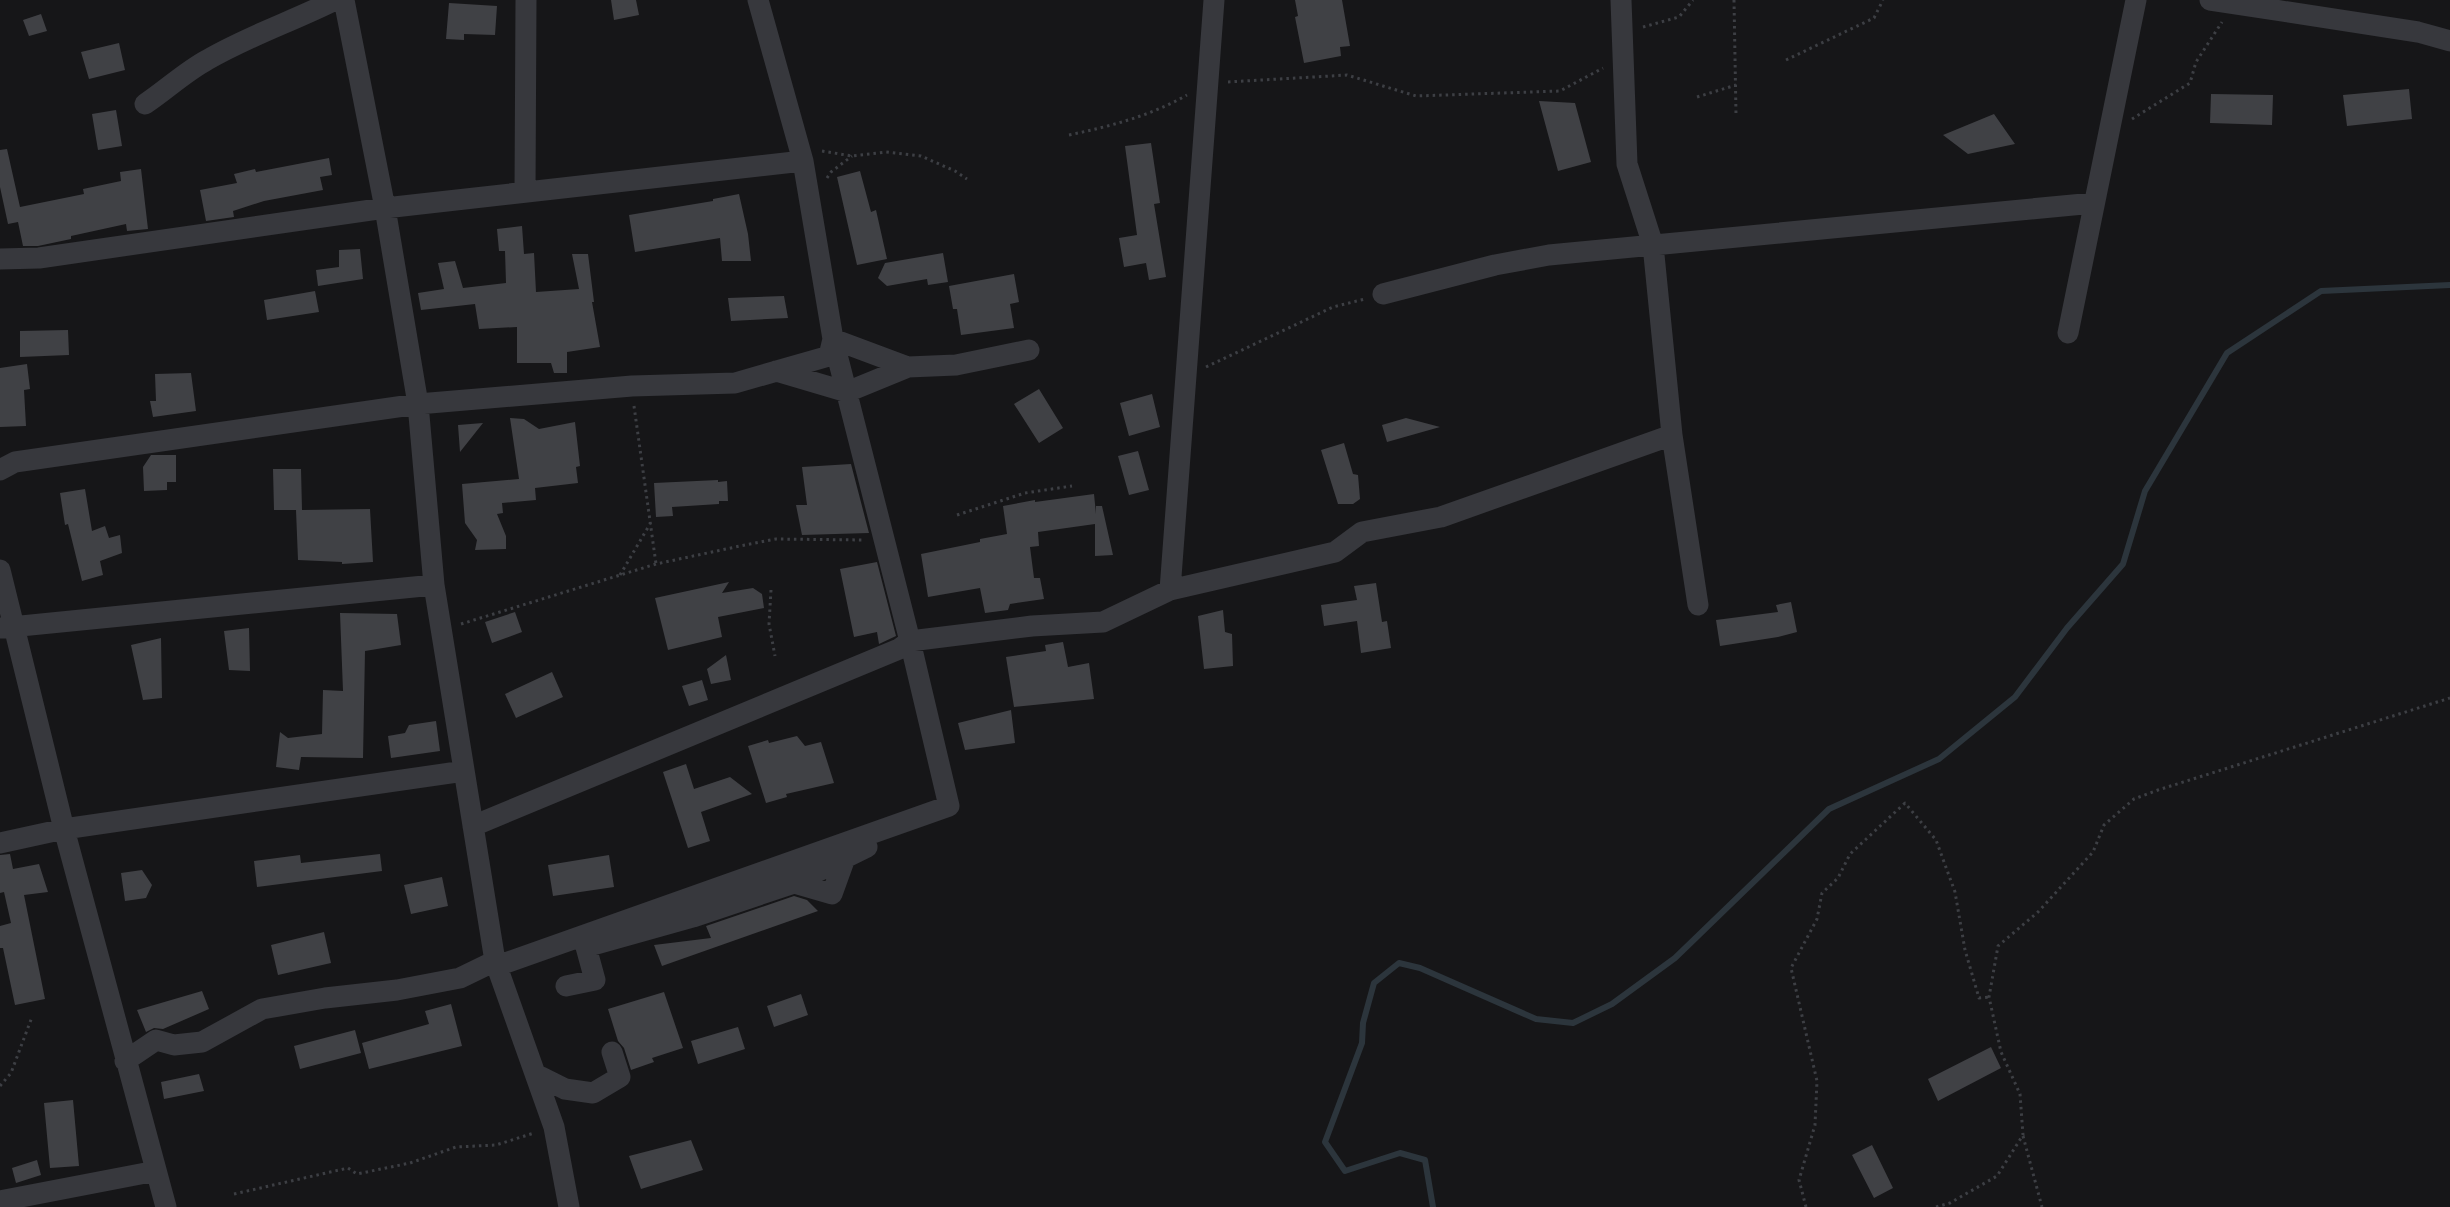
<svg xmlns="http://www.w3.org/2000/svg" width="2450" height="1207" font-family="'Public Sans',sans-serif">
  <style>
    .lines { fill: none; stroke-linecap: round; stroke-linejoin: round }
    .stream { stroke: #2c353c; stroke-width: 6 }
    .building { fill: #404145 }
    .path { stroke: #3d3f44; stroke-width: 3; stroke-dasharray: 2.5 4; stroke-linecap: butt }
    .minor { stroke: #37383d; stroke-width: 21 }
  </style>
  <rect width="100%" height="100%" fill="#161618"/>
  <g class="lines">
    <path class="stream" d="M1433,1207L1425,1160L1400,1153L1345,1171L1325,1142L1362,1043L1363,1023L1374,983L1399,963L1420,968L1536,1019L1573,1023L1612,1004L1675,958L1829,809L1939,759L2015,697L2067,628L2123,564L2145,491L2227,353L2321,291L2450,285"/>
  </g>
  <path class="building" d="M611,0H636L639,15L614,20Z
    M1295,0H1342L1350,46L1340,47L1341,56L1304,63L1295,17L1298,16Z
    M449,3L497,6L495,35L464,34V40L446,39Z
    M41,14L47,31L29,36L23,20Z
    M119,43L125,70L89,79L81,52Z
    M2409,89L2412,119L2347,126L2343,95Z
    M2211,94L2273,95L2272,125L2210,123Z
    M1539,101L1575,103L1591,162L1558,171Z
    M116,110L122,146L98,150L92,114Z
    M1994,114L2015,144L1968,154L1943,135Z
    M1151,143L1160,203L1154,204L1166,277L1149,280L1146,263L1124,267L1119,238L1137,235L1125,146Z
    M7,149L20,207L84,194L83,189L121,181L120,172L141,169L148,229L127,231L126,224L71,236V239L38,246H23L18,222L8,224L0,187V150Z
    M329,158L332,175L320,177L323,190L264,201L233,211L234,217L206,221L200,190L237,183L234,174L255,169L256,172Z
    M860,171L871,212L876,210L887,259L857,265L837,177Z
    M739,194L748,234L751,261H722L720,238L635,252L629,215L713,201V199Z
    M522,226L524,254L534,253L536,292L579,289L572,254H588L594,302H592L600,347L567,352V373H554L551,363H517V327L479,329L475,304L421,310L418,293L444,289L438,263L455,261L463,288L506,283L505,251H499L497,229Z
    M360,249L363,279L318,286L316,270L339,267V250Z
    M943,253L948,282L928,285L927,279L887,286L878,278L885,263Z
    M1014,274L1019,302L1010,304L1014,328L961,335L957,309H953L949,286Z
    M315,291L319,312L267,320L264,300Z
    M784,296L788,318L731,321L728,298Z
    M68,330L69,355L20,357V331Z
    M27,364L30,389L24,390L26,426L0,427V368Z
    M191,373L196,411L153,417L150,401H156L155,374Z
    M1039,389L1063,428L1039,443L1014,404Z
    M1152,394L1160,427L1129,436L1120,403Z
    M510,418L524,419L539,429L575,422L580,466L576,467L578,483L535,488L536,500L502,503L503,513L497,514L506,536V549L475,550L477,540L465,523L462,484L519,479Z
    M1406,418L1440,427L1387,442L1382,425Z
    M483,423L460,452L458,425Z
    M1344,443L1353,474L1358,475L1360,499L1353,504H1338L1321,450Z
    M1138,451L1149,490L1129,495L1118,456Z
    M151,455H176V482H167V490L144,491L143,467Z
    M851,464L869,533L802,535L796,505H807L802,467Z
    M273,469H301L302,510L370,509L373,562L342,564V562L298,560L296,510H274Z
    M718,480V482L727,481L728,501H719V504L672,507L673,516L656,517L654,483Z
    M85,489L92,531L105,526L109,538L120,535L122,553L100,561L103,575L82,581L68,524L65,525L60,493Z
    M1094,494L1096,514V506H1102L1113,555L1095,556V524L1038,532L1039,546L1030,547L1034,578H1040L1044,599L1010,604L1008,610L985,613L980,588L928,597L921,554L980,542V539L1007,534L1003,506L1035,500V502Z
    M877,562L896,636L879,644L877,632L854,637L840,569Z
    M729,582L722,593L753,588L762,594L764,608L718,617L722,637L668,650L655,598Z
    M1376,583L1382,622L1387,621L1391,648L1361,653L1357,621L1324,626L1321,605L1357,600L1354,586Z
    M1791,602L1797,632L1778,637L1720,646L1716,620L1778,612L1776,605Z
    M1223,610L1225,632L1232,634L1233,666L1204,669L1198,616Z
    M515,612L522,632L492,643L485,622Z
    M340,613L397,614L401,645L365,651L363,758L301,757L299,770L276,767L280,732L288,738L322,734L323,690L343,691Z
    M249,628L250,671L229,670L224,631Z
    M161,638L162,698L143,700L131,645Z
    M1063,642L1068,667L1089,663L1094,699L1014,707L1006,657L1046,651L1045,645Z
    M726,655L731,680L711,684L707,669Z
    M552,672L563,697L516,718L505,694Z
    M702,680L708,700L689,706L682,686Z
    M1011,710L1015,743L965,750L958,723Z
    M436,721L440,751L391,758L388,736L405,733L409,725Z
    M797,736L805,746L821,742L834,783L786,794L787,797L766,803L748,746L768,740L769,743Z
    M686,764L694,789L730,777L752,794L701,812L710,841L688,848L663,772Z
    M10,854L13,869L39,864L48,892L24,895L45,999L15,1005L3,948H0V926L11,923L4,892L0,893V855Z
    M380,854L382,871L257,887L254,861L300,855L301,863Z
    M609,855L614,887L553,896L548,865Z
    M142,870L152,885L146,898L125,901L121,873Z
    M442,877L448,906L411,914L404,885Z
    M794,896L807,900L818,911L662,966L654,945L711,938L706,926Z
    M324,932L331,963L278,975L271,945Z
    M202,991L209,1009L163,1029L154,1028L146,1032L137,1010Z
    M664,992L683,1048L652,1058L654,1062L631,1070L624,1048L618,1041L608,1009Z
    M801,994L808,1015L774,1027L767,1006Z
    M451,1004L462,1046L369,1069L362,1043L429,1024L425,1011Z
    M738,1027L745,1049L698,1064L691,1041Z
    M355,1030L361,1053L300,1069L294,1046Z
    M1991,1047L2001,1068L1938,1101L1928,1079Z
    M199,1074L204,1091L164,1099L161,1082Z
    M73,1100L79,1166L50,1168L44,1103Z
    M691,1140L703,1170L641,1189L629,1156Z
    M1872,1145L1893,1188L1874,1198L1852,1155Z
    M37,1160L41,1175L16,1183L12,1168Z"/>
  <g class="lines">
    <path class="path" d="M1734,0L1736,115
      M1643,27L1679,17L1693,0
      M1786,60L1874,18L1883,0
      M1228,82L1347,75L1416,96L1560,91L1603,68
      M1697,97L1736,85
      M2132,119L2190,83L2196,62L2222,22
      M1069,135C1111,126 1150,116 1187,95
      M822,151L852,156L886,152L921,156L955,171L967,179
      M827,178L831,172L852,156
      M1206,367L1333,307L1365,299
      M634,406L656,564
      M957,515L1025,493L1072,486
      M620,575L650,524
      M771,590L769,624L775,656
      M461,624L656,564L740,546L776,539L864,540
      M0,1086L11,1073L32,1017
      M2023,1136L2042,1207
      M234,1194L348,1168L357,1174L410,1163L456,1147L496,1145L534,1133
      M1806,1207L1799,1180L1815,1125L1817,1081L1791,968L1817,919L1822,893L1838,878L1850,854L1905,803L1936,840L1955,892L1965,950L1979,998L1989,997
      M1936,1207L1950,1203L1997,1176L2023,1135L2020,1094L2001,1052L1989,997L1998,946L2038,912L2093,852L2104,825L2134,799L2158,790L2450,698"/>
    <path class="minor" d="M344,0L385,208L418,404L434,585L495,961L497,966L949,806L910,641L833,339L803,161L758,0
      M2210,0L2418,32L2450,41
      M145,104C166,90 185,72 207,60C248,36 293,21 335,0
      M525,192L526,0
      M0,259L39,258L385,208L803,161
      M1383,294L1495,265L1549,255L2094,203
      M2068,333L2136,0
      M776,371L847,392L908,367
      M1672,435L1698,605
      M0,470L15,462L418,404L632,386L735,383L829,356L833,339L908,367L956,365L1029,350
      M0,570L64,829L166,1207
      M1170,590L1214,0
      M0,628L434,585
      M473,826L899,649L910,641L1032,626L1103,622L1170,590L1335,552L1362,532L1441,517L1672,435L1653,245L1627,164L1621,0
      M0,843L64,829L464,771
      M794,883L832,894L845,858
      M566,986L595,980L586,947L693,917L794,883L867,847
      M125,1061L156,1040L174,1045L202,1042L262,1009L325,998L397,990L460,978L495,961L554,1127L569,1207
      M537,1078L541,1077L565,1089L593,1093L620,1077L612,1052
      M0,1201L156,1171"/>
  </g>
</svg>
